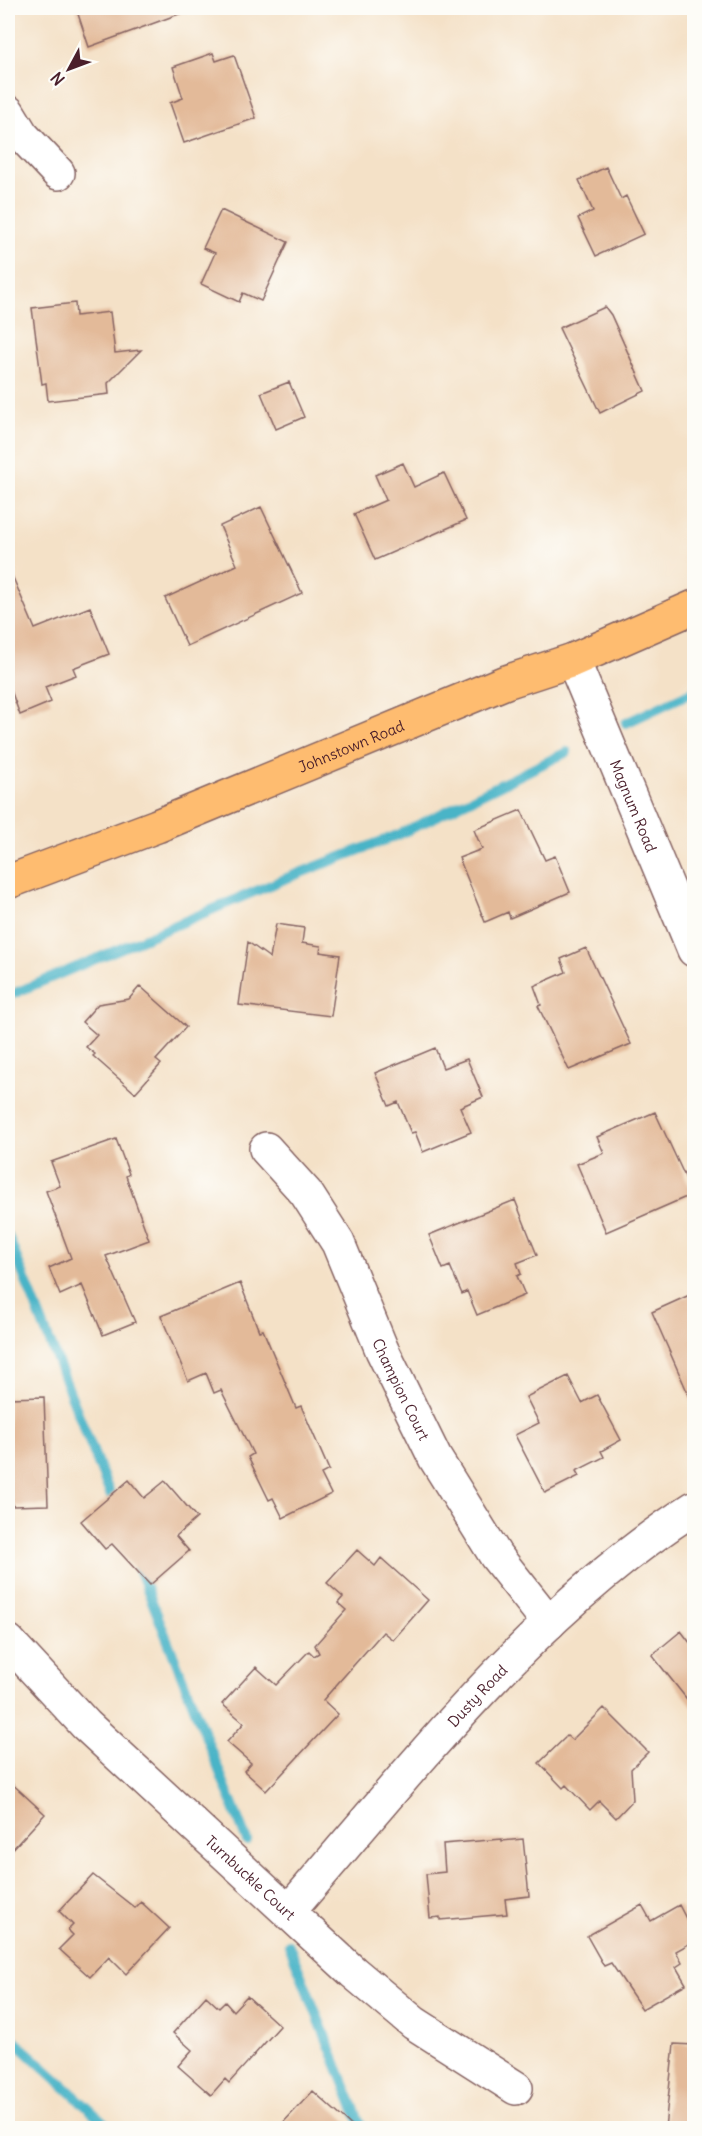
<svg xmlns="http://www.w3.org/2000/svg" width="702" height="2136" font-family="Delius,sans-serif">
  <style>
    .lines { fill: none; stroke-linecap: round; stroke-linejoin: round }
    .stream { stroke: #49b4c7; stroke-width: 10 }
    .building { fill: #e3ba99 }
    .minor-casing { stroke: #866362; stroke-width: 36 }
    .major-casing { stroke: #866362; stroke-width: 36 }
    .minor { stroke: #fff; stroke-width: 33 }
    .major { stroke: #febc70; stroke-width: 33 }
    .labels { text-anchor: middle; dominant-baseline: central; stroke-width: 6; stroke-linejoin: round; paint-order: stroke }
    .street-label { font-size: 15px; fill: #4a1f2b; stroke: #fdfcf7 }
  </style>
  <rect width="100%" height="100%" fill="#fdfcf7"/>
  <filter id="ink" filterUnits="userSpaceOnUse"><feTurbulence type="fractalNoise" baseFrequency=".0167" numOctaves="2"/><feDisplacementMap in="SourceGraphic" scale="12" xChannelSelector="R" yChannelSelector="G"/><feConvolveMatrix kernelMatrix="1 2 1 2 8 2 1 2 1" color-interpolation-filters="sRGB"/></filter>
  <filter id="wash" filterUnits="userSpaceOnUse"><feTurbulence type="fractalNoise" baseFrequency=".008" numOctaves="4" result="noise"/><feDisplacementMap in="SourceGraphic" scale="24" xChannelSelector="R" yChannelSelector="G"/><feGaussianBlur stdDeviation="1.35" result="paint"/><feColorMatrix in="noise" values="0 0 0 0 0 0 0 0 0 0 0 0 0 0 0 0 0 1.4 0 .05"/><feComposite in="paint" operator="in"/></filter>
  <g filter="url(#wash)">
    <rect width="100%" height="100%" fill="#f4e1c7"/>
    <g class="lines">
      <path class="stream" d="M626,723L694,691
        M8,996L287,878L398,835L567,752
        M8,1236L116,1509
        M138,1566L247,1841
        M289,1945L362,2128
        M8,2035L110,2128"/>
    </g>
    <g id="blocks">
      <path class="building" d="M76,8H186L187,11L89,47Z
        M213,53L216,61L234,55L256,118L184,143L170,103L183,98L173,67Z
        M606,167L621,199L626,196L644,234L596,256L578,218L593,211L579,180Z
        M221,210L288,242L261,301L243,293L239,302L201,284L215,253L203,248Z
        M75,303L76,316L110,312L115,353L141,350L108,383L109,394L48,401L46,383L42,384L32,308Z
        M605,307L611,315L645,391L600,413L559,328Z
        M289,382L304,417L276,429L261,393Z
        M403,463L414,487L444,473L466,520L375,560L354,514L386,500L375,475Z
        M261,507L302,593L187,646L165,598L237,565L220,526Z
        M8,566L35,629L90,607L109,654L73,668L76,675L45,687L51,702L20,715L8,682Z
        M521,810L545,860L555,856L570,892L510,918L508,912L485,922L459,858L482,849L474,830Z
        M276,924L304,928L302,943L321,946L320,952L340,955L331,1016L239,1005L248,942L270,958Z
        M586,948L631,1044L569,1070L538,1006L541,1005L534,986L566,972L561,959Z
        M140,986L186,1027L156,1060L161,1064L135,1093L93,1056L95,1054L86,1047L97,1035L82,1022L98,1004L129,999Z
        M435,1048L443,1068L467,1059L483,1097L460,1107L471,1132L423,1152L415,1132L411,1133L398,1102L389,1106L375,1073Z
        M655,1112L693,1194L606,1232L577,1164L604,1153L597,1137Z
        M116,1139L129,1174L126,1176L149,1240L106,1256L135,1322L103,1335L82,1285L60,1295L49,1268L71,1258L46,1191L60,1186L51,1162Z
        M515,1200L537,1255L517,1263L521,1274L517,1276L525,1295L477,1315L467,1291L462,1294L450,1266L443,1269L429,1235Z
        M240,1283L259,1331L263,1330L296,1408L301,1406L329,1470L321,1474L331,1494L283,1518L273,1498L269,1500L248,1457L253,1454L221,1390L214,1393L206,1373L188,1381L161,1316Z
        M694,1293V1407L652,1312Z
        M568,1376L582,1403L597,1395L621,1440L601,1451L604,1457L576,1471L579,1476L545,1493L515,1435L539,1423L526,1397Z
        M44,1397L48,1505L13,1506V1504H8V1398Z
        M129,1480L144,1498L165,1481L197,1518L176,1536L189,1551L150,1585L112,1544L105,1549L81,1521Z
        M357,1550L375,1566L381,1558L428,1600L393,1640L383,1632L323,1700L338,1714L266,1791L244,1771L251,1763L227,1742L244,1723L222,1704L256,1667L276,1685L309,1651L314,1656L319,1653L315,1645L346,1610L338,1603L343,1597L327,1583Z
        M681,1631L694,1648V1708L652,1655Z
        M604,1708L648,1752L631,1769L633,1800L616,1818L599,1801L590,1810L566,1785L563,1788L539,1763L567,1736L572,1740Z
        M8,1780L45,1814L8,1854Z
        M502,1839V1841L523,1839L529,1896L505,1899L507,1914L440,1920V1917L430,1918L426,1874L445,1872L443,1844Z
        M93,1875L135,1908L141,1902L169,1928L126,1974L109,1957L90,1977L59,1949L73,1935L68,1930L73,1925L59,1911Z
        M642,1905L651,1921L679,1905L694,1934V1941L676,1951L682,1963L676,1967L686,1984L642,2009L611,1963L604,1966L587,1936Z
        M206,1996L219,2008L225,2002L233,2011L247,1996L280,2026L229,2083L225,2079L211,2095L178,2066L192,2050L173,2033Z
        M674,2044L694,2045V2128H665Z
        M313,2091L354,2128H278Z"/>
    </g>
  </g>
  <g filter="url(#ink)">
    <use href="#blocks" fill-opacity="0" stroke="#866362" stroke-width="1.5"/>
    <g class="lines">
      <defs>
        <g id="minor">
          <path d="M8,112L22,135L58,173"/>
          <path id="s1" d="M573,660L694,950"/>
          <path id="s2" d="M266,1149L306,1193L338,1243L382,1350L435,1458L496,1556L549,1623"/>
          <path id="s3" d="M8,1641L86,1725L353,1972L414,2023L516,2088"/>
          <path id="s4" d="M289,1911C412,1769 534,1610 694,1508"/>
        </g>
        <g id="major">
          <path id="s5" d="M8,882L157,826L506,682L573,660L694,607"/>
        </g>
      </defs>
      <use href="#minor" class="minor-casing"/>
      <use href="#major" class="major-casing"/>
      <use href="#minor" class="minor"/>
      <use href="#major" class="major"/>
    </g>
  </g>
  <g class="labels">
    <g class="street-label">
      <text stroke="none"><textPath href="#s5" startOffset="369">Johnstown Road</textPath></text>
      <text stroke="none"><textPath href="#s1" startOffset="158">Magnum Road</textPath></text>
      <text stroke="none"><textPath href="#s2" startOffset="278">Champion Court</textPath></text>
      <text stroke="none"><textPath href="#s4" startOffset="286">Dusty Road</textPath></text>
      <text stroke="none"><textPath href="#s3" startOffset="339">Turnbuckle Court</textPath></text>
    </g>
  </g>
  <rect width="702" height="2136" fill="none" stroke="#fdfcf7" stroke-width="30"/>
  <g transform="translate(69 69) rotate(229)" stroke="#fdfcf7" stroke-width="4.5" paint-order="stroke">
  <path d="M0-4.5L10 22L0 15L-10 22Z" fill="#4a1f2b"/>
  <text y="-9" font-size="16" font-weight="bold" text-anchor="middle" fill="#4a1f2b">N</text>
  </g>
</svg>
